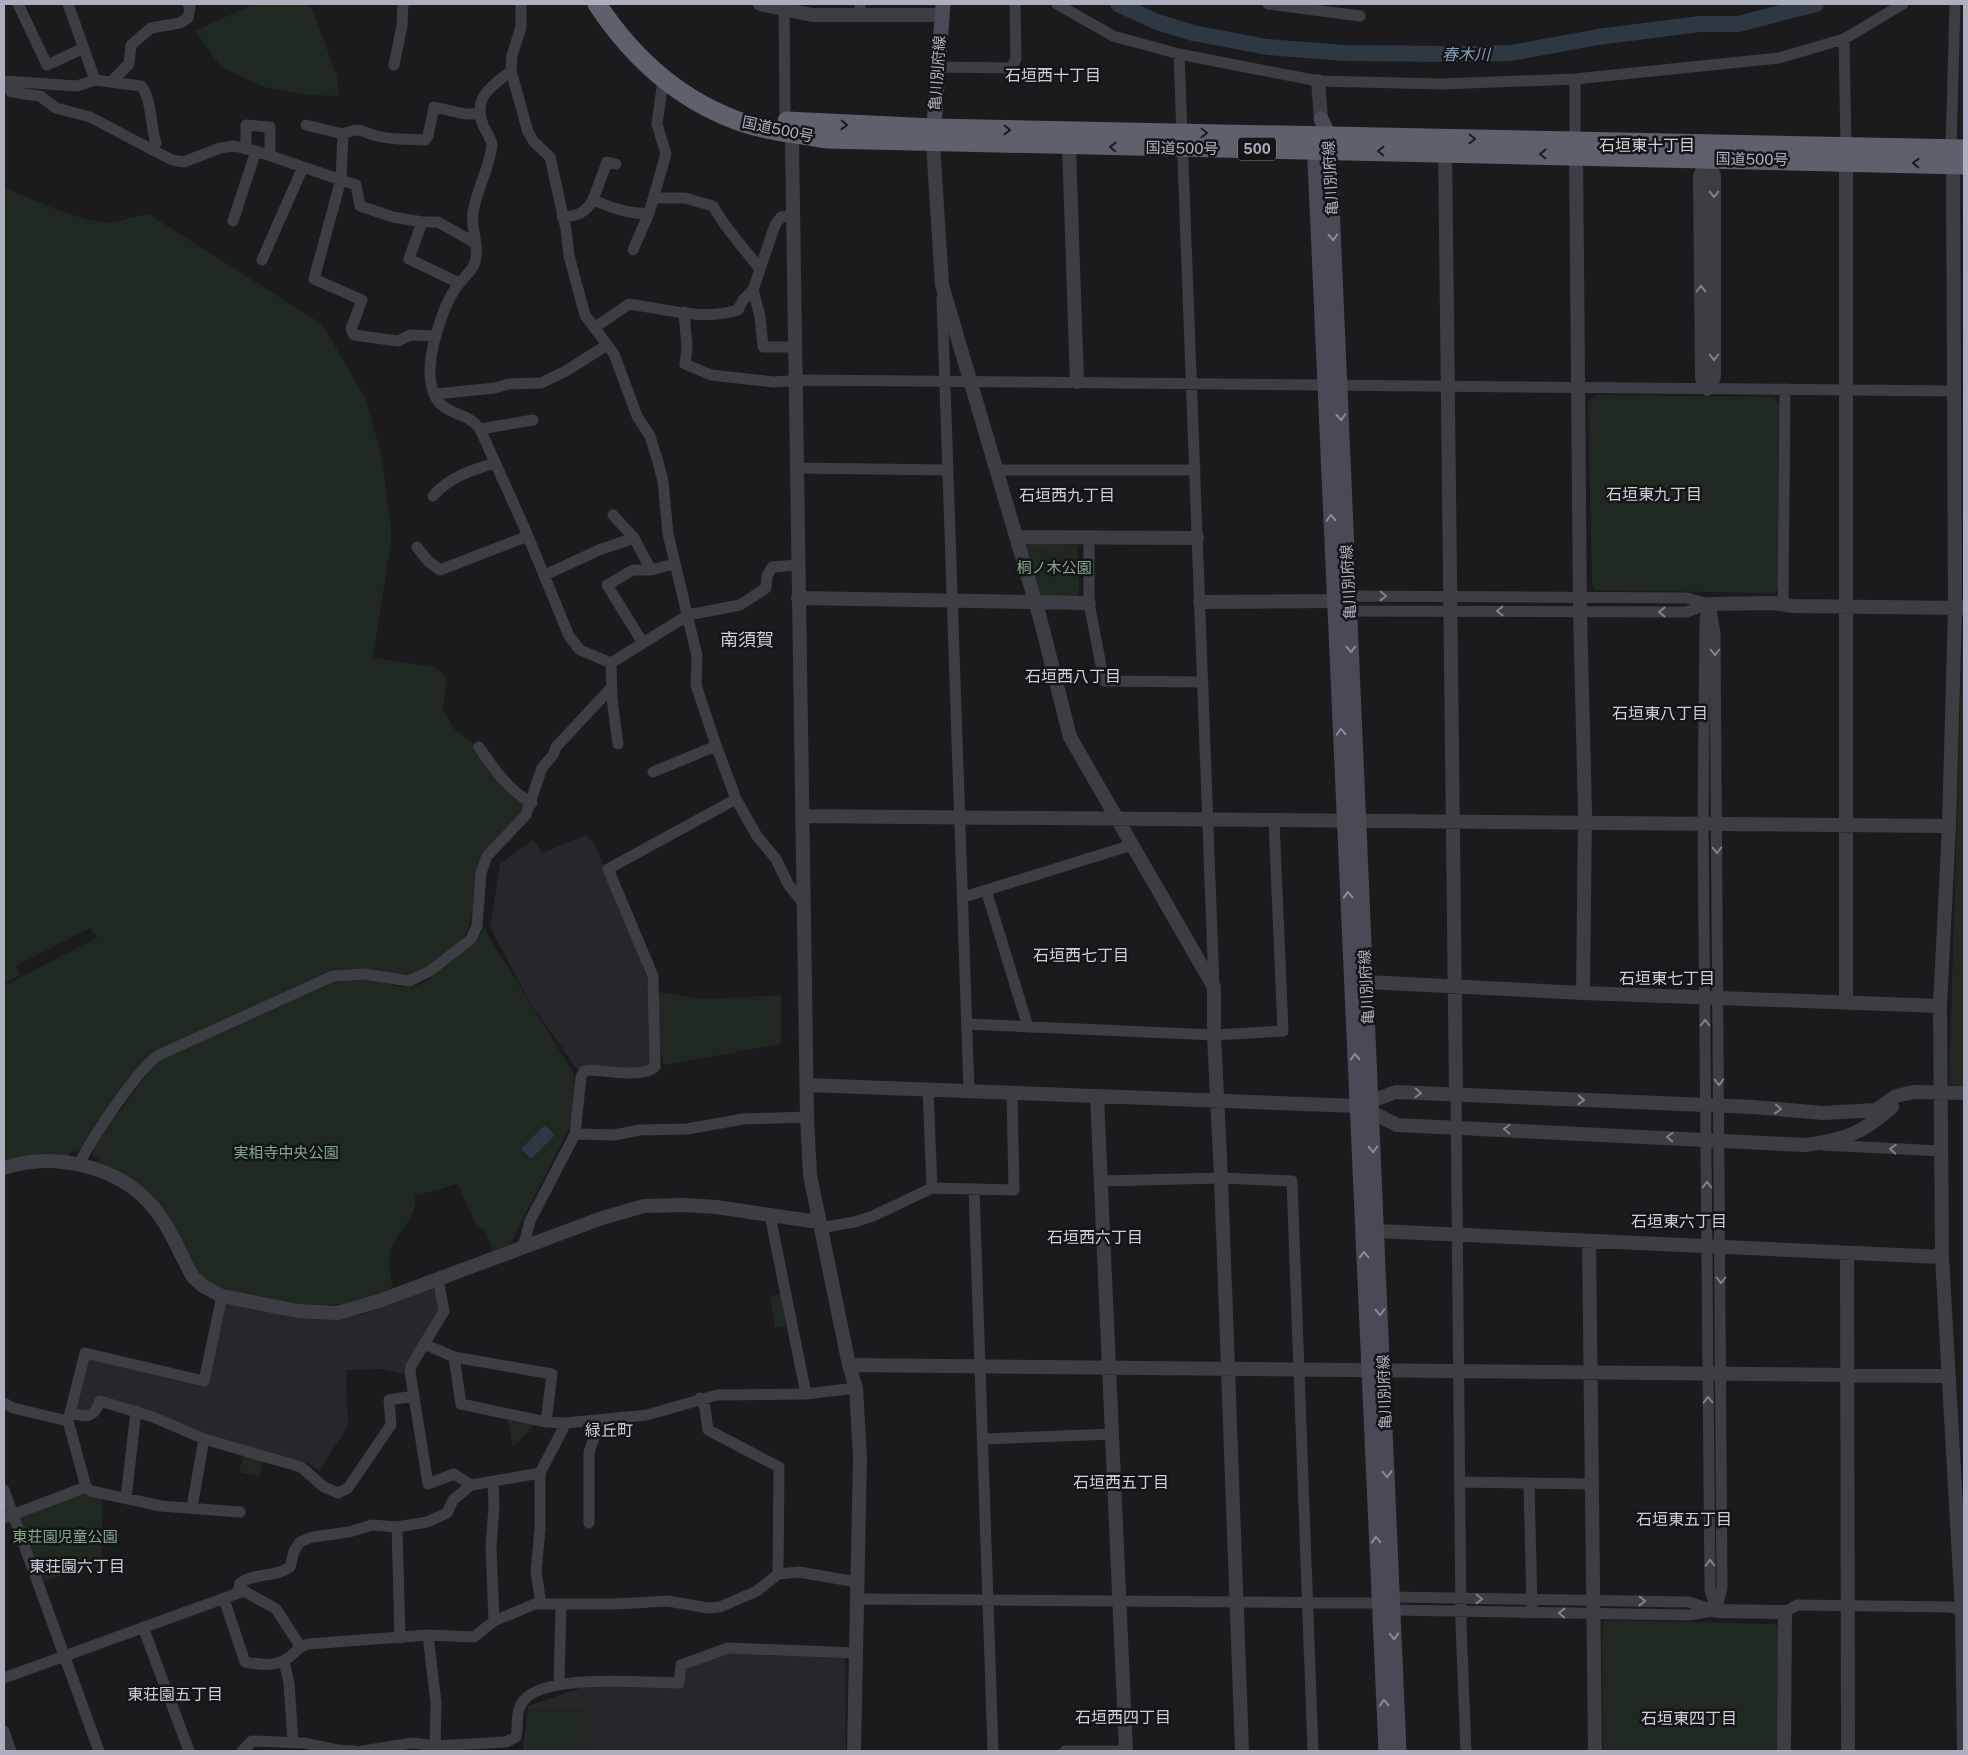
<svg xmlns="http://www.w3.org/2000/svg" width="1968" height="1755" font-family="'Public Sans','Noto Sans JP',sans-serif">
  <style>
    .built { fill: #27262a }
    .green { fill: #1f2922 }
    .water { fill: #2e3843 }
    .lines { fill: none; stroke-linecap: round; stroke-linejoin: round }
    .river { stroke: #2e3843; stroke-width: 16 }
    .minor { stroke: #3d3d44; stroke-width: 11 }
    .tertiary { stroke: #3d3d44; stroke-width: 14 }
    .secondary { stroke: #494a53; stroke-width: 15 }
    .trunk { stroke: #5e606b; stroke-width: 19 }
    .oneway { stroke: #1c1c20 }
    .oneway2 { stroke: #80818d }
    .oneway3 { stroke: #898c98 }
    .labels { text-anchor: middle; dominant-baseline: central; stroke-width: 5; stroke-linejoin: round; paint-order: stroke }
    .shield { fill: #151518; stroke: #7f818c; stroke-width: 1 }
    .shield-label { font-size: 14px; font-weight: bold; fill: #acafbd }
    .street-label { font-size: 15px; fill: #acafbd; stroke: #151518 }
    .park-label { font-size: 15px; fill: #81aa88; stroke: #151518 }
    .water-label { font-size: 16px; font-style: italic; fill: #819abb; stroke: #151518 }
    .neighbourhood-label { font-size: 16px; fill: #cdcfd9; stroke: #151518 }
    .quarter-label { font-size: 18px; fill: #cdcfd9; stroke: #151518 }
  </style>
  <rect width="100%" height="100%" fill="#1b1a1d"/>
  <path class="built" d="M586,835L594,843L632,935L649,985L653,1067L577,1069L529,1001L490,927L500,864L533,840L543,853Z
    M433,1287L441,1307L402,1374L381,1369L346,1370L348,1426L319,1471L310,1464L219,1440L99,1395L89,1410H75L87,1357L206,1384L226,1301L335,1319L363,1314Z
    M732,1651L845,1658L846,1751H523L528,1706L583,1687L681,1684L683,1668Z"/>
  <path class="green" d="M254,4H306L312,8L337,77L339,96L307,95L264,87L221,67L195,31Z
    M4,188C35,200 67,216 100,222C118,225 133,214 150,215L322,324L366,399L382,458L391,527V542L373,658L435,667L447,677L443,709L454,729L473,743L527,804L521,814L488,848L468,931L462,939L427,966L408,976L366,969L344,970L161,1049L77,1152L72,1151L69,1156H27L4,1161V986L109,931L97,937L90,928L16,966L20,975L4,984Z
    M1597,395L1773,397L1779,403L1778,587L1774,593L1595,590L1592,585L1588,402Z
    M1024,542L1078,546L1079,597L1038,596Z
    M1963,619H1964V1087L1956,1086L1949,1083Z
    M483,927L574,1074L573,1112L569,1129L510,1244L493,1251L485,1230L477,1227L458,1184L415,1196C418,1231 377,1232 393,1287L388,1290C373,1296 357,1302 340,1304C309,1309 220,1297 200,1274L164,1211L98,1163V1158L93,1157L94,1146L157,1061L335,980H371L402,987L419,985L427,981L470,947L481,934Z
    M657,992L704,999L781,995V1044L664,1065L658,1040Z
    M781,1294L786,1326L775,1328L770,1296Z
    M507,1418L535,1424L513,1447Z
    M244,1454L264,1459L259,1477L239,1472Z
    M80,1493L102,1499V1567L79,1569L44,1582L19,1516Z
    M1605,1620L1776,1624L1778,1628V1751H1603L1602,1625Z
    M529,1708H590L589,1751H527Z"/>
  <path class="water" d="M545,1125L555,1135L531,1159L521,1149Z"/>
  <g class="lines">
    <path class="river" d="M1118,4L1157,22L1193,33L1267,47L1344,53L1458,54L1511,53L1598,37L1700,24H1738L1816,4"/>
    <path class="minor" d="M18,4L47,65L82,49
      M68,4L95,80
      M521,4V27L512,55L511,71C492,86 472,97 483,125C486,132 492,139 492,146C489,169 477,189 473,212C470,228 481,248 474,265C470,273 460,281 455,289C442,309 429,351 430,375C433,421 464,406 480,429L525,529L569,636L580,650L611,663
      M784,4L785,121
      M1057,4L1113,36L1179,54L1318,81L1442,84L1575,79L1779,58L1844,39L1903,4
      M1268,4L1360,16
      M860,15V4
      M1844,39L1846,147
      M1179,54L1214,987
      M394,65L402,26L403,4
      M937,67L1011,68L1016,59L1015,4
      M511,71L528,132L534,142L550,157L566,229L569,256L585,315L614,354L637,416L650,436L658,462L663,481L668,534L697,656L696,685L717,748L736,799L757,836L776,859L788,884L803,903
      M1575,79V141
      M4,81L77,86L95,80L141,86C152,98 150,125 156,143L152,150
      M111,82L129,64L131,45L151,28L180,23L188,18L190,7L188,4
      M4,84L11,92L40,96L56,108L90,117L172,160L184,162L220,148L234,146L256,151L356,185L360,206L393,217L422,222H438L475,243
      M306,125L343,134
      M246,149V125L270,127V156
      M1951,149L1955,4
      M655,198H685L713,206C727,231 743,247 760,269
      M593,200L607,162L616,164
      M562,217C578,216 585,213 593,200C610,207 630,215 649,213L666,154L657,124L663,80
      M233,221L256,151
      M422,222L409,259L459,283
      M633,250L649,213
      M262,260L303,167
      M753,290L760,316L763,347H795
      M942,298L969,1091
      M684,312L687,347L685,364L711,375L774,382L804,380L1953,391
      M594,328L629,304C664,309 704,321 738,310L743,300L753,290L775,225L781,217L792,216
      M436,336L410,335L398,341L354,335L351,329L362,300L314,279L341,179L343,134C364,126 359,132 377,136C392,140 409,139 425,140L428,136L434,107L465,114H480
      M436,394L495,388L508,384L541,383L566,371L607,345
      M480,429L533,420
      M796,468L947,470
      M996,470H1195
      M433,496C449,477 472,470 495,463
      M613,515L634,538
      M1089,539V603L1104,681L1203,682
      M417,547L428,561L440,570L528,536
      M545,575L599,550L634,538L651,570
      M1341,599L1349,596L1687,598L1709,604
      M1710,604L1705,619L1703,824L1710,1589L1716,1611
      M1710,604L1715,633L1722,1588L1716,1611
      M1783,604L1785,389
      M1343,606L1350,611L1686,612L1710,604
      M643,643L607,585L633,570H651L674,564
      M618,744L612,699L611,663L688,615L740,605L766,588L767,576L772,567L797,565
      M479,747C494,769 508,790 532,803
      M653,772L716,746
      M986,890L1028,1027
      M964,897L1132,845
      M967,1024L1214,1035L1283,1031L1274,821
      M928,1089L932,1188L1014,1190L1012,1093
      M1456,1095L1461,1624L1466,1751
      M575,1134L614,1135L640,1130L687,1129L743,1119L807,1117
      M1823,1145L1941,1151
      M79,1164C91,1140 138,1068 159,1055L333,976L364,974L409,981L430,971L471,939L477,926L481,873L487,856L526,815L542,768L553,755L556,747L611,688
      M1101,1181L1221,1178L1292,1181L1313,1751
      M974,1189L993,1751
      M770,1215L806,1394
      M820,1228L854,1222L873,1216L932,1188
      M523,1247L530,1221L575,1134L581,1077L584,1071L592,1070C608,1071 643,1078 655,1067L653,976L608,869L736,799
      M438,1279L444,1311L411,1366L410,1372L428,1484L454,1474L471,1485
      M424,1344L454,1357L552,1374L546,1422
      M454,1357L461,1404L546,1422L566,1423L647,1415L717,1395L806,1394L856,1388
      M700,1398L705,1408L708,1430L779,1467L778,1574
      M4,1403L13,1408L68,1421
      M70,1413C88,1417 93,1419 100,1401L153,1417L204,1439L301,1467L324,1487L338,1493L348,1488L391,1425L389,1400L414,1396
      M983,1439L1112,1434
      M540,1473V1529L536,1571L541,1604
      M493,1482L494,1507L491,1546L494,1621
      M1460,1482L1590,1484
      M1529,1483L1532,1607
      M86,1487L68,1421L85,1353L204,1381L222,1296
      M4,1490L99,1751
      M126,1498L136,1411
      M192,1507L204,1439
      M4,1518L86,1487L91,1491L161,1506L240,1512
      M589,1523V1452L600,1421
      M397,1527L400,1638
      M238,1593L240,1583C257,1572 274,1578 290,1567L294,1551L300,1542L312,1537L349,1532L372,1525L397,1527L427,1522L447,1513L453,1500L471,1485L540,1473L566,1423
      M224,1599L245,1662C257,1664 273,1667 285,1660C294,1655 297,1647 308,1644L428,1635L474,1637L494,1621L535,1604H616L668,1601L708,1608L720,1607L757,1591L778,1574L799,1572L857,1582
      M856,1599L1379,1603L1392,1597L1689,1602L1716,1611
      M1387,1607L1393,1610L1689,1615L1713,1611
      M1785,1612L1797,1605L1951,1607L1962,1611
      M143,1627L189,1751
      M428,1635L436,1703L435,1751
      M284,1661L289,1683L293,1743
      M4,1678L244,1591L276,1609L300,1646
      M559,1685L561,1604
      M4,1731L11,1751
      M242,1751L252,1741L304,1743L337,1750L356,1751
      M363,1751L412,1743L435,1746L506,1742L516,1737C518,1728 516,1714 520,1706C535,1671 646,1683 679,1683L681,1665L728,1648L856,1653
      M1065,1751H1126"/>
    <path class="tertiary" d="M760,4L812,15H941
      M1318,81L1321,119
      M787,126L792,142L807,1117L810,1175L849,1365L856,1388L860,1457L854,1751
      M933,143L942,285L1040,618L1070,737L1214,987V1035L1221,1178L1242,1751
      M1445,145L1456,1095
      M1069,146L1077,382
      M1576,147L1580,612L1585,812L1583,993
      M1701,153L1707,158L1714,176V377L1707,389
      M1846,153V1002
      M1953,164L1955,608L1949,826L1940,1006L1942,1257L1962,1611L1964,1751
      M1707,389L1702,378L1700,176L1710,155
      M1016,537L1197,538
      M798,598L1089,603
      M1200,602L1335,601
      M1710,604L1773,603L1793,606L1964,608
      M802,816L1949,826
      M1366,982L1583,993L1940,1006
      M807,1085L1358,1106L1396,1092L1753,1107L1823,1113L1876,1110L1896,1096L1914,1092L1964,1093
      M1097,1096L1126,1751
      M1363,1108L1397,1125L1806,1145C1845,1139 1862,1134 1892,1107
      M4,1168C53,1151 119,1166 153,1207C170,1227 180,1254 193,1277L203,1286L222,1296L298,1311L337,1313L379,1301L602,1218L644,1206L685,1205L716,1207L818,1222
      M1377,1231L1942,1257
      M1589,1241L1595,1751
      M1847,1253L1848,1751
      M849,1365L1948,1376
      M1716,1611L1785,1612L1784,1751"/>
    <path class="secondary" d="M1321,119L1329,136L1399,1751
      M933,139L943,4
      M1314,139L1386,1751"/>
    <path class="trunk" d="M597,4C634,60 682,103 747,124C772,132 800,134 826,139L1964,165
      M787,121L933,128L1964,149"/>
  </g>
  <defs><path id="oneway-chevron" d="M-2-3.5L2.5 0L-2 3.5" fill="none" stroke-width="1.6" stroke-linecap="round" stroke-linejoin="round" transform="scale(1.25)"/></defs>
  <g class="oneway">
    <use href="#oneway-chevron" transform="translate(844 125) rotate(2)"/>
    <use href="#oneway-chevron" transform="translate(1007 130) rotate(1)"/>
    <use href="#oneway-chevron" transform="translate(1204 133) rotate(1)"/>
    <use href="#oneway-chevron" transform="translate(1472 139) rotate(1)"/>
    <use href="#oneway-chevron" transform="translate(1113 147) rotate(-179)"/>
    <use href="#oneway-chevron" transform="translate(1381 151) rotate(-179)"/>
    <use href="#oneway-chevron" transform="translate(1543 154) rotate(-179)"/>
    <use href="#oneway-chevron" transform="translate(1916 163) rotate(-178)"/>
  </g>
  <g class="oneway2">
    <use href="#oneway-chevron" transform="translate(1714 194) rotate(90)"/>
    <use href="#oneway-chevron" transform="translate(1701 289) rotate(-90)"/>
    <use href="#oneway-chevron" transform="translate(1714 357) rotate(90)"/>
    <use href="#oneway-chevron" transform="translate(1383 596) rotate(1)"/>
    <use href="#oneway-chevron" transform="translate(1500 611) rotate(-180)"/>
    <use href="#oneway-chevron" transform="translate(1662 612) rotate(-180)"/>
    <use href="#oneway-chevron" transform="translate(1715 652) rotate(90)"/>
    <use href="#oneway-chevron" transform="translate(1717 850) rotate(89)"/>
    <use href="#oneway-chevron" transform="translate(1705 1023) rotate(-91)"/>
    <use href="#oneway-chevron" transform="translate(1719 1082) rotate(89)"/>
    <use href="#oneway-chevron" transform="translate(1418 1093) rotate(3)"/>
    <use href="#oneway-chevron" transform="translate(1581 1100) rotate(2)"/>
    <use href="#oneway-chevron" transform="translate(1778 1109) rotate(5)"/>
    <use href="#oneway-chevron" transform="translate(1507 1129) rotate(-177)"/>
    <use href="#oneway-chevron" transform="translate(1670 1137) rotate(-177)"/>
    <use href="#oneway-chevron" transform="translate(1893 1149) rotate(-177)"/>
    <use href="#oneway-chevron" transform="translate(1707 1185) rotate(-90)"/>
    <use href="#oneway-chevron" transform="translate(1721 1280) rotate(90)"/>
    <use href="#oneway-chevron" transform="translate(1708 1400) rotate(-91)"/>
    <use href="#oneway-chevron" transform="translate(1710 1563) rotate(-91)"/>
    <use href="#oneway-chevron" transform="translate(1479 1599) rotate(1)"/>
    <use href="#oneway-chevron" transform="translate(1642 1601) rotate(1)"/>
    <use href="#oneway-chevron" transform="translate(1562 1613) rotate(-179)"/>
  </g>
  <g class="oneway3">
    <use href="#oneway-chevron" transform="translate(1333 237) rotate(87)"/>
    <use href="#oneway-chevron" transform="translate(1341 417) rotate(87)"/>
    <use href="#oneway-chevron" transform="translate(1331 518) rotate(-93)"/>
    <use href="#oneway-chevron" transform="translate(1351 649) rotate(87)"/>
    <use href="#oneway-chevron" transform="translate(1341 732) rotate(-93)"/>
    <use href="#oneway-chevron" transform="translate(1348 895) rotate(-93)"/>
    <use href="#oneway-chevron" transform="translate(1355 1057) rotate(-93)"/>
    <use href="#oneway-chevron" transform="translate(1373 1149) rotate(88)"/>
    <use href="#oneway-chevron" transform="translate(1364 1255) rotate(-92)"/>
    <use href="#oneway-chevron" transform="translate(1380 1312) rotate(88)"/>
    <use href="#oneway-chevron" transform="translate(1387 1474) rotate(88)"/>
    <use href="#oneway-chevron" transform="translate(1376 1540) rotate(-93)"/>
    <use href="#oneway-chevron" transform="translate(1394 1636) rotate(88)"/>
    <use href="#oneway-chevron" transform="translate(1384 1703) rotate(-93)"/>
  </g>
  <g class="labels">
    <rect class="shield" x="1238" y="137.5" width="38" height="23" rx="4"/>
    <g class="shield-label">
      <text x="1257" y="149">500</text>
    </g>
    <g class="street-label">
      <text transform="translate(937 73) rotate(-86)">亀川別府線</text>
      <text transform="translate(778 129) rotate(12)">国道500号</text>
      <text transform="translate(1182 148) rotate(1)">国道500号</text>
      <text transform="translate(1752 159) rotate(1)">国道500号</text>
      <text transform="translate(1330 178) rotate(-93)">亀川別府線</text>
      <text transform="translate(1348 582) rotate(-93)">亀川別府線</text>
      <text transform="translate(1366 987) rotate(-93)">亀川別府線</text>
      <text transform="translate(1384 1392) rotate(-92)">亀川別府線</text>
    </g>
    <g class="park-label">
      <text x="1054" y="567">桐ノ木公園</text>
      <text x="286" y="1152">実相寺中央公園</text>
      <text x="65" y="1536">東荘園児童公園</text>
    </g>
    <g class="water-label">
      <text x="1466" y="54">春木川</text>
    </g>
    <g class="neighbourhood-label">
      <text x="1053" y="75">石垣西十丁目</text>
      <text x="1647" y="145">石垣東十丁目</text>
      <text x="1654" y="494">石垣東九丁目</text>
      <text x="1067" y="495">石垣西九丁目</text>
      <text x="1073" y="676">石垣西八丁目</text>
      <text x="1660" y="713">石垣東八丁目</text>
      <text x="1081" y="955">石垣西七丁目</text>
      <text x="1667" y="978">石垣東七丁目</text>
      <text x="1679" y="1221">石垣東六丁目</text>
      <text x="1095" y="1237">石垣西六丁目</text>
      <text x="609" y="1430">緑丘町</text>
      <text x="1121" y="1482">石垣西五丁目</text>
      <text x="1684" y="1519">石垣東五丁目</text>
      <text x="77" y="1566">東荘園六丁目</text>
      <text x="175" y="1694">東荘園五丁目</text>
      <text x="1123" y="1717">石垣西四丁目</text>
      <text x="1689" y="1718">石垣東四丁目</text>
    </g>
    <g class="quarter-label">
      <text x="747" y="639">南須賀</text>
    </g>
  </g>
  <rect width="1968" height="1755" fill="none" stroke="#acafbd" stroke-width="10"/>
</svg>
